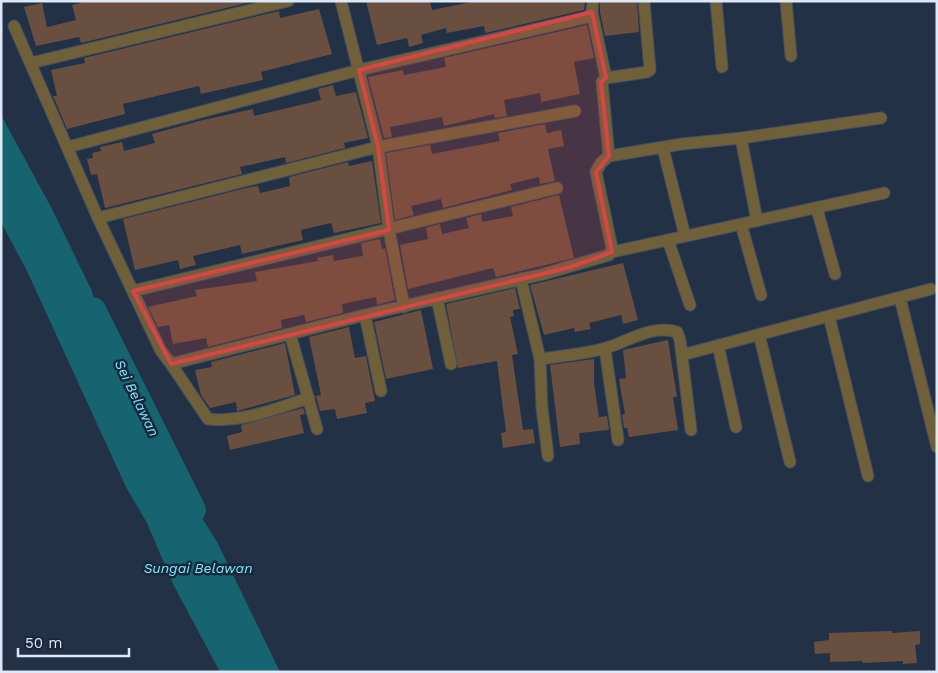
<svg xmlns="http://www.w3.org/2000/svg" width="938" height="673" font-family="'Work Sans',sans-serif">
  <style>
    .water { fill: #16646f }
    .lines { fill: none; stroke-linecap: round; stroke-linejoin: round }
    .river { stroke: #16646f; stroke-width: 26 }
    .building { fill: #694f3f }
    .street-casing { stroke: #414e62; stroke-width: 13 }
    .street { stroke: #6f6039; stroke-width: 11 }
    .marked { fill: #d74547; fill-opacity: 0.2; stroke: #d74547; stroke-width: 4; stroke-linejoin: round }
    .labels { text-anchor: middle; dominant-baseline: central; stroke-width: 5; stroke-linejoin: round; paint-order: stroke }
    .water-label { font-size: 14px; font-style: italic; fill: #7eeafc; stroke: #19273c }
  </style>
  <rect width="100%" height="100%" fill="#233146"/>
  <path class="water" d="M1,115L52,209L91,289L112,351L139,409L171,468L217,542L280,672H220L173,584L147,523L126,487L27,271L1,222Z"/>
  <g class="lines">
    <path class="river" d="M93,310L193,510"/>
  </g>
  <path class="building" d="M81,1H255L81,43L79,37L36,46L24,7L42,3L47,27L76,20L72,5L81,3Z
    M366,1H430L432,10L477,1H585L584,10L485,33L484,26L447,33L446,28L421,35L423,43L409,47L407,38L377,45Z
    M600,1H637L639,32L605,36L600,12Z
    M319,9L332,54L261,72L263,80L201,94L199,86L123,104L125,114L67,129L53,96H57L51,70L85,63L84,58L279,11L280,18Z
    M587,25L594,58L574,62L580,94L541,102L540,93L504,100L507,116L495,118L494,114L444,126L442,117L390,127L392,137L384,138L368,77L403,70L404,75L446,67L444,58Z
    M333,85L336,96L356,92L368,138L344,143L345,148L286,163L285,157L240,167L242,174L105,208L97,174L91,175L87,159L93,158L92,153L101,151L100,147L122,142L124,151L155,143L152,134L199,121L253,109L254,116L321,100L318,89Z
    M545,124L547,133L561,130L564,146L548,149L555,181L540,184L539,177L510,184L512,190L443,208L441,199L411,206L414,215L395,220L386,153L430,145L432,154L500,141L498,133Z
    M372,161L381,223L334,233L331,223L301,230L303,240L242,254L240,245L193,256L196,265L180,269L178,260L135,270L123,219L246,188L258,186L260,193L290,186L289,177L348,162L349,166Z
    M559,195L574,258L496,277L493,268L408,289L400,245L428,239L426,228L440,224L442,234L469,228L466,218L481,214L482,222L513,216L511,207Z
    M380,239L382,249L385,248L395,300L377,305L376,297L342,304L343,313L306,322L304,315L281,320L282,328L208,347L206,338L173,344L169,325L158,327L148,307L197,296L195,290L257,281L255,272L318,261L317,258L333,255L334,261L363,256L361,243Z
    M623,263L638,320L623,324L621,315L589,323L591,329L575,332L574,328L544,335L530,285Z
    M515,288L520,309L513,310L514,316L510,317L518,354L512,355L523,430L533,429L535,443L503,448L501,433L506,432L497,361L458,368L446,304Z
    M421,310L433,369L386,379L374,322Z
    M349,327L355,358L366,356L375,401L365,403L367,413L337,419L335,409L320,411L316,396L321,395L309,337Z
    M668,340L677,397H673L678,430L629,437L627,428H624L622,415L625,414L624,409L619,379L626,378L623,350Z
    M285,343L295,395L237,411L236,402L210,408L201,395L195,370L212,367L211,362Z
    M594,359V384L599,417L607,416L609,430L579,433L580,444L560,447L550,365Z
    M303,408L305,414L300,415L304,433L230,450L227,436L242,432L241,425Z
    M892,631V633L920,631V644L915,645L917,663L903,664V661L863,663L862,661L830,662V653L815,654L814,642L829,640V633Z"/>
  <g class="lines">
    <defs>
      <path id="street" d="M341,1L378,147L389,230L404,307
        M716,1L722,67
        M786,1L791,56
        M592,12L606,78
        M14,26L98,218L161,351L171,364L365,315L544,274L609,255L612,248L596,172L601,163L609,156L602,82L606,78L647,72L650,70L644,1
        M31,63L288,1
        M741,138L881,118
        M68,147L359,70L588,17L592,12L593,1
        M663,148L685,236
        M609,156L682,144L741,138L757,221
        M817,209L835,274
        M98,218L378,147L575,111
        M741,224L761,295
        M668,240L690,305
        M612,252L884,193
        M521,279L540,359
        M133,291L557,188
        M437,298L451,364
        M900,298L937,447
        M365,315L381,391
        M829,316L868,476
        M290,334L317,429
        M759,334L790,462
        M718,345L736,427
        M605,349L618,440
        M682,355L931,289
        M171,364L208,419C242,423 277,408 309,398
        M548,456L542,408L540,359C561,356 585,354 606,348C629,341 653,324 677,332L680,340L691,430"/>
    </defs>
    <use href="#street" class="street-casing"/>
    <use href="#street" class="street"/>
  </g>
  <path class="marked" d="M592,12L606,78L601,82L609,156L596,172L612,252L571,267L171,364L133,291L389,230L378,147L359,70Z"/>
  <g class="labels">
    <g class="water-label">
      <text transform="translate(137 398) rotate(64)">Sei Belawan</text>
      <text x="198" y="568">Sungai Belawan</text>
    </g>
  </g>
  <rect width="938" height="673" fill="none" stroke="#dee8f6" stroke-width="5"/>
  <path d="M18 648v8h111v-8" fill="none" stroke="#dee8f6" stroke-width="2.5"/>
  <text x="25" y="648" font-size="15" fill="#dee8f6" stroke="#19273c" stroke-width="4" paint-order="stroke">50 m</text>
</svg>
